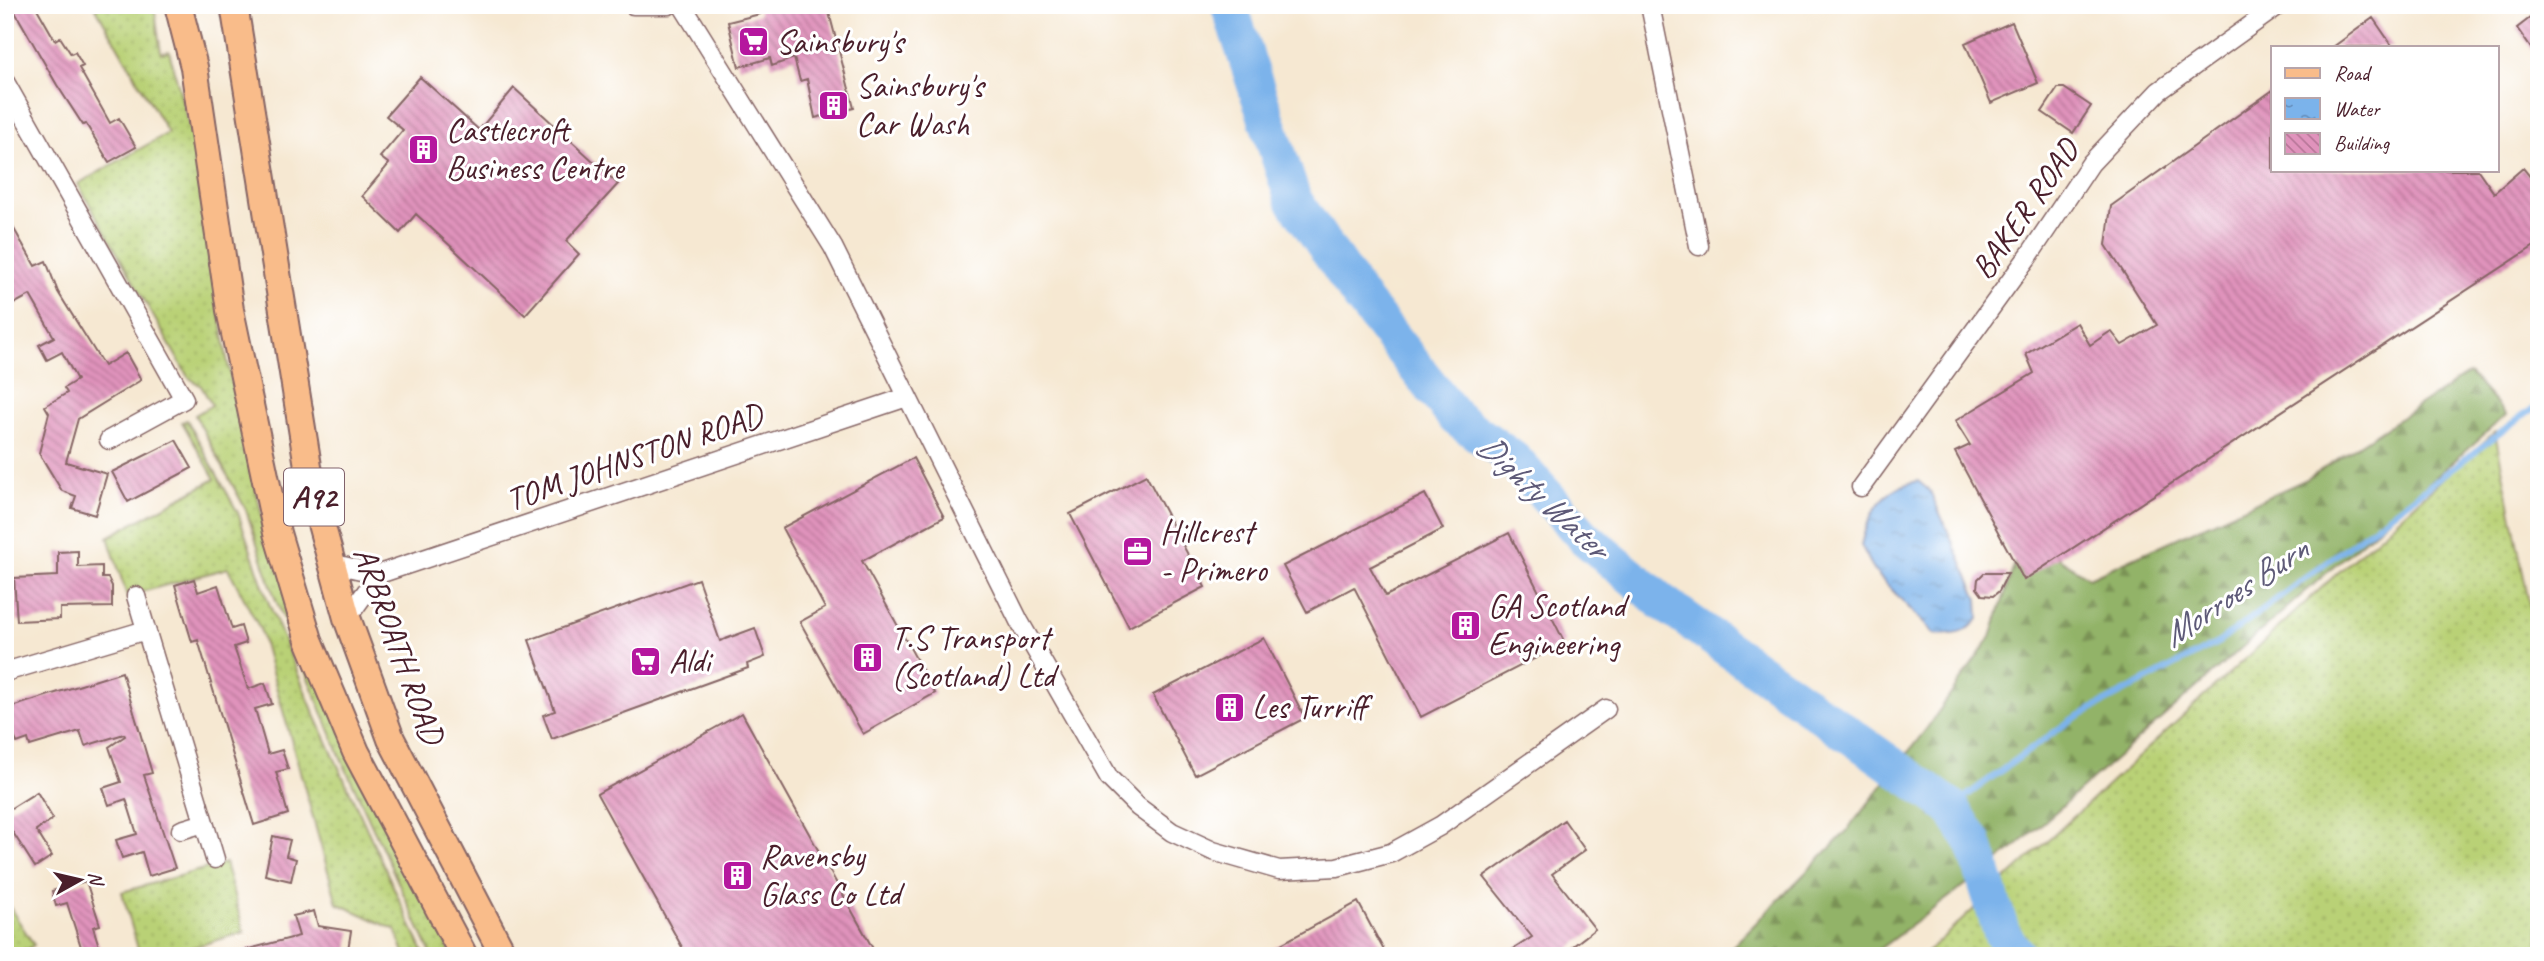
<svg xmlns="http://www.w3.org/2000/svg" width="2544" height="961" font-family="Caveat,sans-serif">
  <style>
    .grass { fill: url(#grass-dots); stroke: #827850; stroke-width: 2 }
    .forest { fill: url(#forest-firs); stroke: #6e6949; stroke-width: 2 }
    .water { fill: url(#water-ripples); stroke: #62698b; stroke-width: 2 }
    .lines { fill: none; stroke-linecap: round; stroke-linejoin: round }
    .stream { stroke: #7bb3eb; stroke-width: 6 }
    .river { stroke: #7bb3eb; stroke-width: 37 }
    .building { fill: url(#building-back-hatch) }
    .minor-casing { stroke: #866565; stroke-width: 21 }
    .primary-casing { stroke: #866565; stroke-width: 30 }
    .minor { stroke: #fff; stroke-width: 18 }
    .primary { stroke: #f9bc8a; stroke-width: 26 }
    .labels { text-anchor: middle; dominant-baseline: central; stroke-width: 6; stroke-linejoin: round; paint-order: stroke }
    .shield { fill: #fff; stroke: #80626b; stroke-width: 2 }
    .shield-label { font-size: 32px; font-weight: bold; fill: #4a1f2b }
    .poi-label { font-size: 33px; fill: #4a1f2b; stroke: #fff; text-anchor: start }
    .street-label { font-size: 33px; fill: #4a1f2b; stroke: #fff }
    .water-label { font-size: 35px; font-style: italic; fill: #5e5a78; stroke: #fff }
  </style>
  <defs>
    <pattern id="grass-dots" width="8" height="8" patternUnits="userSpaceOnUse" patternTransform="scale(1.75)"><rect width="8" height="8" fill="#b9d176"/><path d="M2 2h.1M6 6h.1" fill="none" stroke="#a1b366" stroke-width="1.8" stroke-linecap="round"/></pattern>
    <pattern id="forest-firs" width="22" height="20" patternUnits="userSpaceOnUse" patternTransform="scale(1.75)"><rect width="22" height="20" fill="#92b367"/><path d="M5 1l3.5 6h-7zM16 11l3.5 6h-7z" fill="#799155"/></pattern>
    <pattern id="water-ripples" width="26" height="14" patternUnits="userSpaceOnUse" patternTransform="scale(1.75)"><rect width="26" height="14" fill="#7bb3eb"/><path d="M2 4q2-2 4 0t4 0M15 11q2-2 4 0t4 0" fill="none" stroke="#6791bf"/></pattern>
    <pattern id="building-back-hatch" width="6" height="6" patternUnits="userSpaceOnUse" patternTransform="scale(1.75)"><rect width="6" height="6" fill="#e093bc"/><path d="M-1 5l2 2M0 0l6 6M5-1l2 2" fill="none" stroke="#b87799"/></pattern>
  </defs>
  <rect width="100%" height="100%" fill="#fff"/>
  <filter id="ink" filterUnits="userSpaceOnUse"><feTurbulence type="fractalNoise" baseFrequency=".0143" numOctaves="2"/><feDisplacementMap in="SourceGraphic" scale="14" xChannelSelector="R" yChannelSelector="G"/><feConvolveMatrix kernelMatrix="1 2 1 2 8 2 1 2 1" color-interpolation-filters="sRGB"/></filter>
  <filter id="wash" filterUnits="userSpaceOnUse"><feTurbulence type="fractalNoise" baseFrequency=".00686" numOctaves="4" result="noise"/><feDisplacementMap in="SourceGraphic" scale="28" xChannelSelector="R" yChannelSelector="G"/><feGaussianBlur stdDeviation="1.57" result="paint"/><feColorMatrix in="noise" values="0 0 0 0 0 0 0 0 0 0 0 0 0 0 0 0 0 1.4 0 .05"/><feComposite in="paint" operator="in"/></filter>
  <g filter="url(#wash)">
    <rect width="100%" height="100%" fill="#f6e8d2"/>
    <path class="grass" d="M94,5H154L161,53L169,51L195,148L227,359L267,539L452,956H432L341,758L275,598L246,510L195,415L212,405L201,386L188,377L78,184L168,133Z
      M187,420L238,513L268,601L314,713L425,956H405L396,930L337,903L260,629L228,568L127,596L108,537L215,479L182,422Z
      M2495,432L2539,653V956H1923L2330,580Z
      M225,863L244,932L164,956H140L122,892Z
      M5,900L34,945L18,956H5Z"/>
    <path class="forest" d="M2469,373L2506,415L2011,851L1870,956H1723L1845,833L1927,728L1991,637L2016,559L2012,527L2089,578L2307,479Z"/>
    <path class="water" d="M1918,481L1930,491L1978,599L1979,619C1965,634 1954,636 1934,634L1875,572L1861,545C1868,513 1884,487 1918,481Z"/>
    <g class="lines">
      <path class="stream" d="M1951,807L2071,720L2219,642L2539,404"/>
      <path class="river" d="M1229,5L1293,199L1360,297L1456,418L1513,459L1585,538L1662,602L1951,807L1974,843L2002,934L2018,956"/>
    </g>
    <g id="blocks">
      <path class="building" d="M11,5H35L55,40L60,37L71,54L75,52L83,66L79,68L110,123L119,118L136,147L109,162L86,124L83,125L57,85Z
        M757,5H827L854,108L815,118L807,79L800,81L794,58L772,66L770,58L739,67L728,22L760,14Z
        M2539,11V60L2517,28Z
        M2373,18L2393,47H2333Z
        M2012,22L2038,83L1991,103L1965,43Z
        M420,77L479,130L514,88L618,184L566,241L579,254L525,315L416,214L400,233L362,196L389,164L380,157L403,130L386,116Z
        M2058,88H2064L2091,106L2073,133L2042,112Z
        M2273,90V170H2478L2494,193L2523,168L2539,188V243L2024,580L1955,452L1970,445L1955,421L2034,373L2026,354L2077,323L2090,345L2111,331L2122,345L2157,325L2106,245L2111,206Z
        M5,213L35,266L46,261L58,292L104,366L126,353L141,380L78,419L66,462L107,474L95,515L72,508L76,496L62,491L39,453L49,413L45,406L67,393L64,388L77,380L62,352L47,360L39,345L54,337L30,295L10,306L5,296Z
        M176,440L192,468L128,502L112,472Z
        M913,458L944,517L862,561L935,693L863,734L800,622L825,608L782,528Z
        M1146,475L1205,587L1129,627L1070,514Z
        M1425,494L1443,529L1370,567L1386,596L1509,533L1565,643L1421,717L1354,587L1307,612L1283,566Z
        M78,551V567L102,566V578H108L112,586V607L60,608V619L17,621L14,578L58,576V552Z
        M1984,573H2008L1999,591L1993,596L1982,595L1977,588L1978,579Z
        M194,579L198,592L218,585L232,629L241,626L246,643L234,647L248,689L265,683L272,704L255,709L268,754L282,750L288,769L276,772L288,814L254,825L198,640L192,642L175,585Z
        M698,579L720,641L755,628L765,657L747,664L748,668L552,739L543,715L555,711L529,640Z
        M1264,638L1305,718L1195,775L1153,695Z
        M122,672L152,773L144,775L175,868L149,876L142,852L122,858L116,840L137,834L126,799L109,805L103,788L121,782L109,747L125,736L124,734L85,746L80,731L30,746L28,739L17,743L14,736L5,739V709Z
        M742,713L877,956H687L597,794Z
        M37,792L53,819L36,830L52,856L35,867L5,820V812Z
        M1564,820L1585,850L1552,874L1595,929L1560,956H1503L1532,937L1484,877Z
        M273,836L290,840L286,856L296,859L291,881L265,875Z
        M86,881L100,925L93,927L102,956H84L67,903L56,906L52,891Z
        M1358,902L1387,956H1259Z
        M314,911L318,926L351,931L347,956L303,951L304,956H245V950L299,936L293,916Z"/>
    </g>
  </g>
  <g filter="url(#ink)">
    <use href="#blocks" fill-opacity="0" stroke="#866565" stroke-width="2"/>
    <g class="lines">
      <defs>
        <path id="minor" d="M633,5H669
          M682,5L833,247L1019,621L1109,778L1138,807L1172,832L1213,851L1279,870L1337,867L1391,853L1440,826L1606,709
          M1650,5L1699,246
          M5,82L184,399L109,440
          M1861,487L2030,254L2091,163L2159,91L2279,5
          M330,563L379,574L907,397
          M136,596L215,859
          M347,618L379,574
          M5,672L146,630
          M181,830L204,823"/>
        <path id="primary" d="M178,5L194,67L230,310L277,533L309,640L356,752L464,956
          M234,5L312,491L347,618L391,739L504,956"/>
      </defs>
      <use href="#minor" class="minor-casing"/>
      <use href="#primary" class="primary-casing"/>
      <use href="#minor" class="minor"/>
      <use href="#primary" class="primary"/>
    </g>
  </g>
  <defs>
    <symbol id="supermarket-square" viewBox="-11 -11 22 22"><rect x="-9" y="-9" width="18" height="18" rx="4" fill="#b5179e" stroke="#fff"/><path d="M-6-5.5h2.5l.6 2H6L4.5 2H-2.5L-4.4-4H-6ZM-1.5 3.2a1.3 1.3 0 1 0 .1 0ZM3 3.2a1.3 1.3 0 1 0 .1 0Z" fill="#fff"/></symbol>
    <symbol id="building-square" viewBox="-11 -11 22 22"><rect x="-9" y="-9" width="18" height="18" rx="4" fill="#b5179e" stroke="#fff"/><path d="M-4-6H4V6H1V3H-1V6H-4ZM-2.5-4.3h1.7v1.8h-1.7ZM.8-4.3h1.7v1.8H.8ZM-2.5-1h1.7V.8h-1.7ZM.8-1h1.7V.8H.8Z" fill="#fff"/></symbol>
    <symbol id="office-square" viewBox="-11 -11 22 22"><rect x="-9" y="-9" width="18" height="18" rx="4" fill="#b5179e" stroke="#fff"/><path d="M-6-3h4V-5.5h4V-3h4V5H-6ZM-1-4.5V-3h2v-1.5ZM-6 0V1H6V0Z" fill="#fff"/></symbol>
  </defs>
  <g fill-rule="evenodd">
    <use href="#supermarket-square" x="736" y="24" width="35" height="35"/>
    <use href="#building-square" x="816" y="88" width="35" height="35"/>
    <use href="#building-square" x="406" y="132" width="35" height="35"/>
    <use href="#office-square" x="1120" y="534" width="35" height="35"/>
    <use href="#building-square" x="1448" y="608" width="35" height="35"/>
    <use href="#building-square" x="850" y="640" width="35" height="35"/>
    <use href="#supermarket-square" x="628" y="644" width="35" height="35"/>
    <use href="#building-square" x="1212" y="690" width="35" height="35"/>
    <use href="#building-square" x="720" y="858" width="35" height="35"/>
  </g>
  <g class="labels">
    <rect class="shield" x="284" y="468.5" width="60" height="57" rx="5"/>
    <g class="shield-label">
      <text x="314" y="497">A92</text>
    </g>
    <g class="poi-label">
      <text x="776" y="42">Sainsbury's</text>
      <text x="856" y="86">Sainsbury's<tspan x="856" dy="38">Car Wash</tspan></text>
      <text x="446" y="130">Castlecroft<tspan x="446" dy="38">Business Centre</tspan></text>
      <text x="1160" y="532">Hillcrest<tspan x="1160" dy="38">- Primero</tspan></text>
      <text x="1488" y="606">GA Scotland<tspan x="1488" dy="38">Engineering</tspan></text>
      <text x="891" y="638">T.S Transport<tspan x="891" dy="38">(Scotland) Ltd</tspan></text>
      <text x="669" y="661">Aldi</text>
      <text x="1252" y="707">Les Turriff</text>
      <text x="760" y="856">Ravensby<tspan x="760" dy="38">Glass Co Ltd</tspan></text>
    </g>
    <g class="street-label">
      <text transform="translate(2025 209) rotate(-55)">BAKER ROAD</text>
      <text transform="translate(634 457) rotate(-19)">TOM JOHNSTON ROAD</text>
      <text transform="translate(399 645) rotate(70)">ARBROATH ROAD</text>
    </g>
    <g class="water-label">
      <text transform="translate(1543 496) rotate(43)">Dighty Water</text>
      <text transform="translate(2235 592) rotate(-34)">Morroes Burn</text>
    </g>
  </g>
  <rect width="2544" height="961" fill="none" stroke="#fff" stroke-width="28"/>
  <rect x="2271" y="46" width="228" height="126" fill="#ffffff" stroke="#b7a5aa" stroke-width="2"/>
  <rect x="2285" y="68" width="35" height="10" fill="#f9bc8a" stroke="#b7a5aa" stroke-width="2"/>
  <text x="2334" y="80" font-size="21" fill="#4a1f2b">Road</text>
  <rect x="2285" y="98" width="35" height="21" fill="url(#water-ripples)" stroke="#b7a5aa" stroke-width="2"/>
  <text x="2334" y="116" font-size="21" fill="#4a1f2b">Water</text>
  <rect x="2285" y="133" width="35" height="21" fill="url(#building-back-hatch)" stroke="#b7a5aa" stroke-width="2"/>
  <text x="2334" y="150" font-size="21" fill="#4a1f2b">Building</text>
  <g transform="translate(80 880) rotate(82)" stroke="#ffffff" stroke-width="5" paint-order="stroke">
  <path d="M0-5L12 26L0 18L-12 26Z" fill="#4a1f2b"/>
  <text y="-10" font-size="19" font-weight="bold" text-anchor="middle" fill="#4a1f2b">N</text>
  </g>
</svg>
